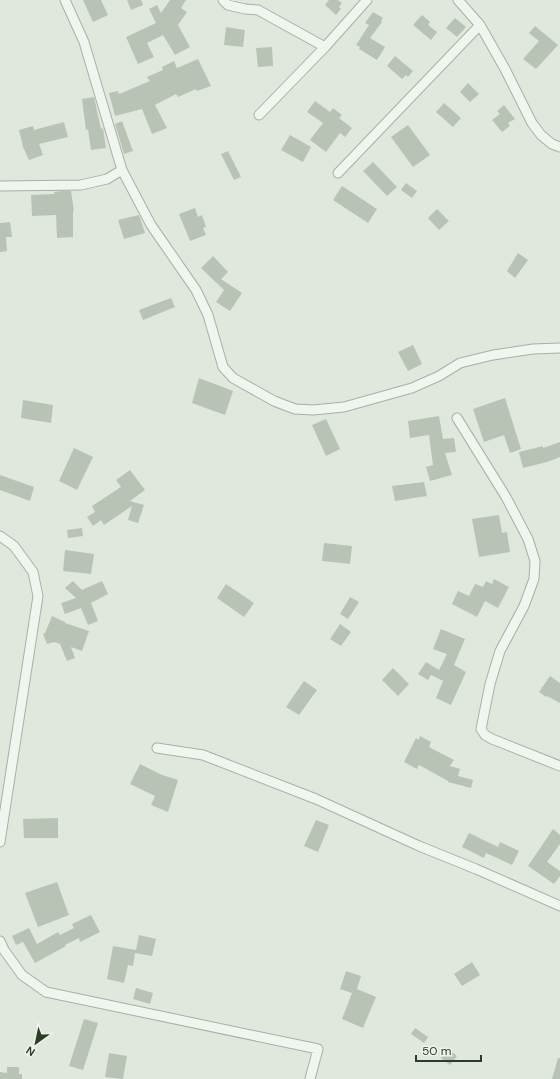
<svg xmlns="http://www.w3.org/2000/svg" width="560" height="1079" font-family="'DM Sans',sans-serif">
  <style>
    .building { fill: #b8c3b5 }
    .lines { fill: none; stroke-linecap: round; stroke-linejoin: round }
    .minor-casing { stroke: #a6b1a3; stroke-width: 11 }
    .minor { stroke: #f1f5f0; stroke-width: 9 }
  </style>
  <rect width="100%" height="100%" fill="#e0e7dd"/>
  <path class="building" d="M83,0H101L108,15L93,22Z
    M127,0H141L143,5L131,10Z
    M170,0H186L181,8L187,12L178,25L190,47L175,55L163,35L147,43L154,57L138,64L126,37L156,23L149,9L157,5L161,13Z
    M329,0H338L342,3L339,7L341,9L336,15L325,5Z
    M373,12L383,18L381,21L382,22L370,38L385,47L377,60L359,49L360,47L356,45L369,25L365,23Z
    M422,15L430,22L428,25L437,32L431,40L413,25Z
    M455,18L466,27L457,37L446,28Z
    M535,26L558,45L536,69L523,59L539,41L529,33Z
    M226,27L245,30L243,47L224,45Z
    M272,47L273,66L258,67L256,48Z
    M395,56L413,71L408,77L406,75L402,79L387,66Z
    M198,59L211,86L197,91L196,89L178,97L176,94L155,105L167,128L152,134L142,109L115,116L109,93L118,91L119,94L150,81L147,77L163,70L162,67L174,61L177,68Z
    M468,83L479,94L470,102L460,92Z
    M94,97L101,129L103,128L106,148L91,150L88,129L86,130L82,99Z
    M315,101L330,112L333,108L342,115L339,118L352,128L345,137L340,133L326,152L310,140L323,123L307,112Z
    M444,103L461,118L453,127L436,112Z
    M504,105L515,119L508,123L510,126L502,132L492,120L500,114L497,111Z
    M122,121L133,151L124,154L115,124Z
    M64,122L68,137L39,144L43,155L29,160L23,147L19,130L33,126L34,130Z
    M408,125L430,155L413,167L391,137Z
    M290,135L311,147L303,162L281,150Z
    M228,151L241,177L234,180L221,154Z
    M373,162L397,187L387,196L363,171Z
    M406,183L417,191L412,198L401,190Z
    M342,186L377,209L368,223L333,200Z
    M62,191H71L74,211H73V237L57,238L56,215L32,216L31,195L54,194V192Z
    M195,208L198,217L202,215L206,227L203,228L206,235L190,241L179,214Z
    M437,209L449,221L439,230L428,218Z
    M139,215L145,233L124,239L118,220Z
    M10,222L12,237H6L7,251L0,252V223Z
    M518,253L528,260L515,278L507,271Z
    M213,256L228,272L221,279L242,293L230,311L216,302L224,290L201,268Z
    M171,298L175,307L143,320L139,310Z
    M413,345L422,364L408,371L398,352Z
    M199,378L233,391L225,415L192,403Z
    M505,398L521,449L510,453L504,435L484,442L473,409Z
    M23,400L53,405L51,423L21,418Z
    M439,416L443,439L454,438L456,452L445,453L452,475L430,481L426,467L433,465L429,435L410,438L408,421Z
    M326,419L340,449L326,456L312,425Z
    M560,442V457L547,462L523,468L519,452L543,446V448Z
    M74,448L93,457L77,490L59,481Z
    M130,470L145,490L130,501L144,505L138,523L128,520L132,506L104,525L101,520L93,526L87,517L95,512L92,506L121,487L116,480Z
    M0,475L34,487L30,501L0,490Z
    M424,482L427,496L395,501L392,486Z
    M499,515L502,533L507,532L510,552L479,557L472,519Z
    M82,528L83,536L68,538L67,530Z
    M324,543L352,546L350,564L322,561Z
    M65,550L94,554L91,574L63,571Z
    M494,579L509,587L498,608L485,601L477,617L452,604L458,591L469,596L475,584L483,587L486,581L492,584Z
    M73,581L82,590L102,581L108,594L91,603L98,621L88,625L81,608L65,614L61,603L76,598L65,588Z
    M226,584L254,603L244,617L217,598Z
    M350,597L359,602L348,619L340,614Z
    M52,616L65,622V623L89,631L82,651L71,647L75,658L67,661L60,644L54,642L47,644L43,634L45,633Z
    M340,624L351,632L341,646L330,639Z
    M441,629L465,639L454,665L466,672L451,705L436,698L443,681L431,675L428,680L418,674L426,662L439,670L447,654L433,649Z
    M393,668L409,684L398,696L382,680Z
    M550,676L560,683V703L547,696L546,697L539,692Z
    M304,681L317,690L299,715L286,707Z
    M420,736L431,742L429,747L454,760L450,766L460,769L458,776L473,780L471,788L448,782V781L419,765L417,769L404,762L416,738L419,740Z
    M140,764L162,775L178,780L168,812L151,805L155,796L130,784Z
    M58,818V838H24L23,819Z
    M316,820L329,825L318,852L304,846Z
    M553,829L560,835V844L547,862L560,871V876L554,884L528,866Z
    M469,833L498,847L500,842L519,851L512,865L486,853L484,858L462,847Z
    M57,882L69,915L38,927L25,893Z
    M91,915L100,932L80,942L79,938L65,945L66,946L35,963L23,942L16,945L12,936L29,928L37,944L58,932L60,935L74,928L72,924Z
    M139,935L156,939L152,956L135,953L133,966L128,965L124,983L107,979L113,946L136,950Z
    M472,962L480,975L462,986L454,974Z
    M346,971L361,976L357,989L376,997L363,1028L342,1019L352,993L340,989Z
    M136,988L153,993L150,1004L133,999Z
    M84,1019L98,1023L83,1070L69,1066Z
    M415,1028L428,1037L424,1043L411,1034Z
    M448,1049L457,1056L450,1065L441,1058Z
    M109,1053L127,1056L123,1079L105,1077Z
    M558,1058H560V1079H552Z
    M7,1067H19V1074H22V1079H0V1072L7,1073Z"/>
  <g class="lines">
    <defs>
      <path id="minor" d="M65,0L84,42L122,170L151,225L196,290L208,315L223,367L233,378L274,401L295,409L313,410L344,407L412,388L439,376L460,363L493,355L533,349L560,348
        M223,0L228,5L245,9L258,10L325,47
        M458,0L480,25L505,69L532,123L541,135L552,144L560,147
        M259,115L325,47L367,0
        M338,173L480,25
        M0,186L81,185L107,179L122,170
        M457,418L506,497L528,539L535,561L534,579L524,606L500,651L490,684L481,729L485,735L492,739L560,766
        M0,536L14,546L33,572L38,596L0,842
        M157,748L203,755L316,799L419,846L476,869L560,906
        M0,941L4,950L22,975L46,992L318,1049L310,1079"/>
    </defs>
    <use href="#minor" class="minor-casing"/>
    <use href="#minor" class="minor"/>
  </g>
  <g transform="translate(36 1043) rotate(213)" stroke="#eff4ec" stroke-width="3" paint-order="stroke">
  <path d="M0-3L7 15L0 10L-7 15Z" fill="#2c3d27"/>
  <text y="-6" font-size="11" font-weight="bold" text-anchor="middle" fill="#2c3d27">N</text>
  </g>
  <path d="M416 1055v6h65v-6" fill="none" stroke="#2c3d27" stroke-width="2"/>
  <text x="422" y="1055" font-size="12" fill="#2c3d27" stroke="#eff4ec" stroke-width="3" paint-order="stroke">50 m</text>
</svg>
